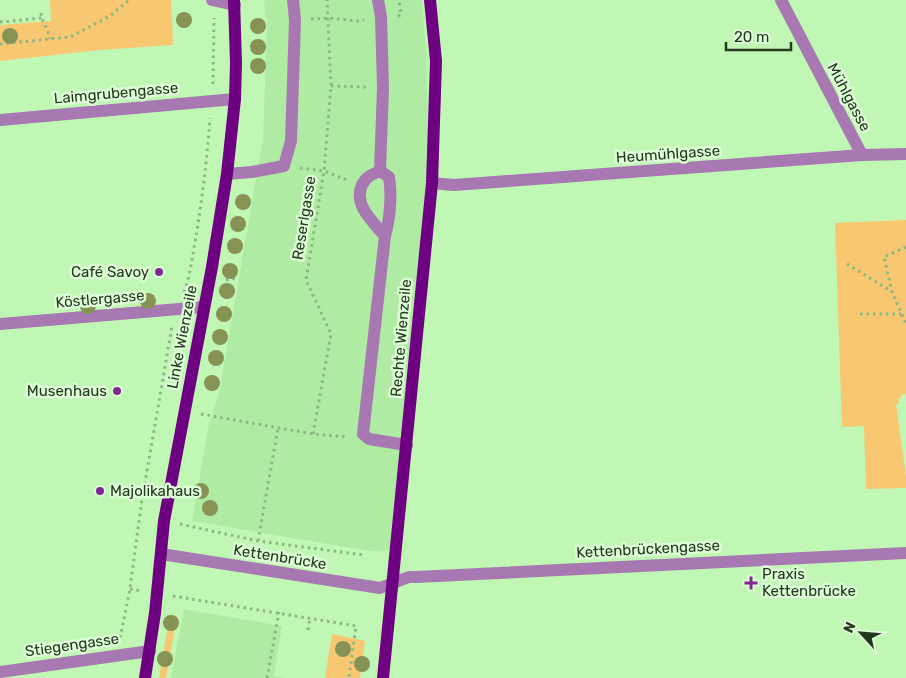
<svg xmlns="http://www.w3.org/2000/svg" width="906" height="678" font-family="Rubik,sans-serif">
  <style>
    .built { fill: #b0eba3 }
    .green { fill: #f8c771 }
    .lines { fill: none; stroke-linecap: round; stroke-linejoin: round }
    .path { stroke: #8bb782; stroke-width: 3; stroke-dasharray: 2.5 4; stroke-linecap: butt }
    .minor { stroke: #a778b2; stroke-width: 12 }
    .major { stroke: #6e0181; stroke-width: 12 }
    .tree { fill: #879255 }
    .poi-dot { fill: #812794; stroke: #dcfdd5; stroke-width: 2 }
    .labels { text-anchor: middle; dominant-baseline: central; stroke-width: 5; stroke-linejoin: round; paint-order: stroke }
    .street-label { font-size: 15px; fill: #23381e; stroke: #dcfdd5 }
    .poi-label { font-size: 15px; fill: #23381e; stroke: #dcfdd5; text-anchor: end }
  </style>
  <rect width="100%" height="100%" fill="#c0f7b4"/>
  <path class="built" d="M264,0H422L426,50L429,184L396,550L369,551L192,521L209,424L219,394L263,138L267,26Z
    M184,609L282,626L274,676L285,678H171Z"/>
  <path class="green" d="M50,0H171L173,45L100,50L0,61V25L51,21Z
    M906,220V394L901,395V398L898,399L899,403L896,404L906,477V488L866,489L864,426L842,427L835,223Z
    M170,615L177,616L166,678H159Z
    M332,634L365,641L360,678H325Z"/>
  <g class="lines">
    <path class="path" d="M41,13C42,23 48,28 50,39
      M398,16L401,15L399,0
      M311,19L329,18L358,21L364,20
      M0,22L42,18
      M0,44L70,37L110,16L129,0
      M213,84L214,18
      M331,86L367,87
      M300,168L324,171L347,180
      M906,247L884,257L892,292L906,324
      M847,264L891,291
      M226,280L236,278
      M184,292C190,276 192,259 195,242C202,201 207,160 210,118
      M860,314H901
      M201,414L313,434L348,437
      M313,434L331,334L306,280L324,171L331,86L327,0
      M180,524L258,541L364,555
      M258,541L278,428
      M130,589L142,591
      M173,596L356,626L349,678
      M308,630L310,618
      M120,638L130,589L141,506L172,326
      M267,678L279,612"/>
    <path class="minor" d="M212,0L235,5
      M378,0L381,17L383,88L380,171
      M781,0L862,155
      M0,120L235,99
      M227,174L252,172L284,166L291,141L295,20L293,0
      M432,183L454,185L862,155L906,154
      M385,236C373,222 353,205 362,185C366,177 372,174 380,171L389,177C392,195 390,219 385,236L363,434L369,439L407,445
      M0,324L203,307
      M161,554L380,588L409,577H416L906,553
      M0,672L150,651"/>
    <path class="major" d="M145,678L155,613L164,521L212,267L227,174L235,99L236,63L234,0
      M383,678L432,183L436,61L430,0"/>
  </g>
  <g class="tree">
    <circle cx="184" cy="20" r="8"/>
    <circle cx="258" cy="26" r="8"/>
    <circle cx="10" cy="36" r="8"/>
    <circle cx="258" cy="47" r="8"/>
    <circle cx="258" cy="66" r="8"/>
    <circle cx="243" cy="202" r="8"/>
    <circle cx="238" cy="224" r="8"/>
    <circle cx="235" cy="246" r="8"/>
    <circle cx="230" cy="271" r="8"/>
    <circle cx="227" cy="291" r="8"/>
    <circle cx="148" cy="301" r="8"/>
    <circle cx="88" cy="306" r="8"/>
    <circle cx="224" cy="314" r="8"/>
    <circle cx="220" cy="337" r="8"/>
    <circle cx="216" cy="358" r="8"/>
    <circle cx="212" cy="383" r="8"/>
    <circle cx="201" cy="491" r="8"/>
    <circle cx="210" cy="508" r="8"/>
    <circle cx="171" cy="623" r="8"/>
    <circle cx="343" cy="649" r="8"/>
    <circle cx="165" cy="659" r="8"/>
    <circle cx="362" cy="664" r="8"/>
  </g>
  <g class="poi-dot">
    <circle cx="159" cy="272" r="5"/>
    <circle cx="117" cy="391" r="5"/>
    <circle cx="100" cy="491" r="5"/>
    <path d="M748.5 575.5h5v5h5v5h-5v5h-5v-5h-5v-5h5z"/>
  </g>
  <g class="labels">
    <g class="street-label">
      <text transform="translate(116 93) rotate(-5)">Laimgrubengasse</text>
      <text transform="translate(849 97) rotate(62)">Mühlgasse</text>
      <text transform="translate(668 154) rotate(-4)">Heumühlgasse</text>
      <text transform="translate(304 218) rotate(-81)">Reserlgasse</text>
      <text transform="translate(100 299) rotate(-5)">Köstlergasse</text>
      <text transform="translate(182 337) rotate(-79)">Linke Wienzeile</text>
      <text transform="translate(401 338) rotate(-85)">Rechte Wienzeile</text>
      <text transform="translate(648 549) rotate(-3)">Kettenbrückengasse</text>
      <text transform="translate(280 557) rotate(9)">Kettenbrücke</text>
      <text transform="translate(72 645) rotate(-8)">Stiegengasse</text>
    </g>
    <g class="poi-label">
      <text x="149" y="272">Café Savoy</text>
      <text x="107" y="391">Musenhaus</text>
      <text x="110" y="491" text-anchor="start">Majolikahaus</text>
      <text x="762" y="574" text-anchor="start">Praxis<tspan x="762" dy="17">Kettenbrücke</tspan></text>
    </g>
  </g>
  <g transform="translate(861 633) rotate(296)" stroke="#dcfdd5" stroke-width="4" paint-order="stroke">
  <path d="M0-4L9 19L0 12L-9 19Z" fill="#23381e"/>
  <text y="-8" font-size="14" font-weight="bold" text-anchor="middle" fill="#23381e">N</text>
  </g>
  <path d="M726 42v8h65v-8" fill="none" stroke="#23381e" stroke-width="2.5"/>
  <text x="734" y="42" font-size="15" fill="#23381e" stroke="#dcfdd5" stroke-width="4" paint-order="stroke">20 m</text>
</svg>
